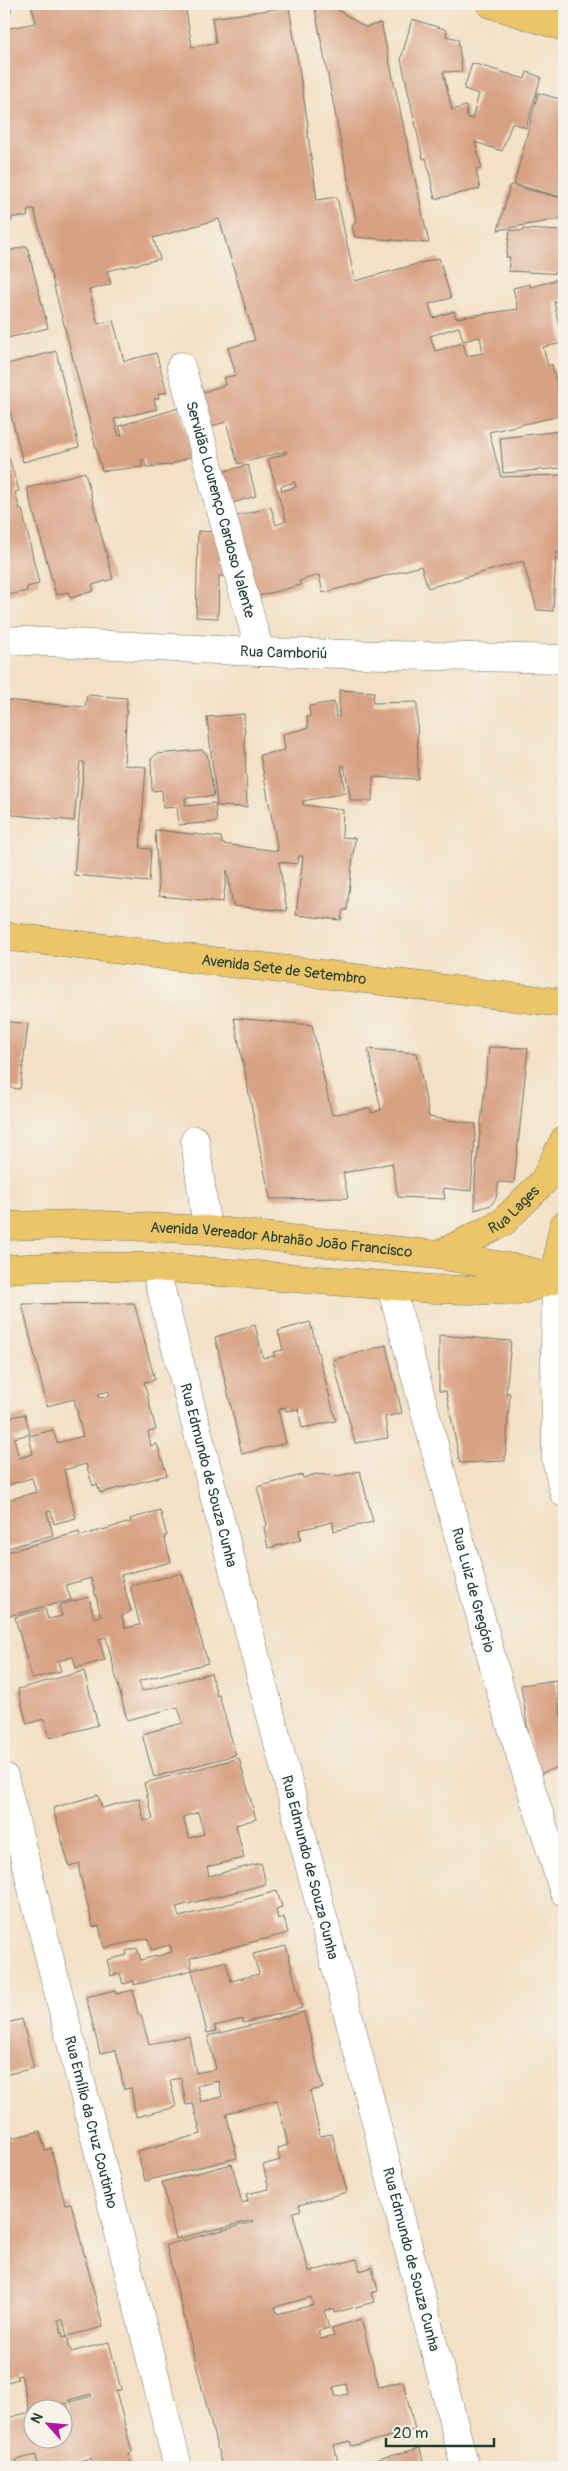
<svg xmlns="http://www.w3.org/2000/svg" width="568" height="2471" font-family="Pangolin,sans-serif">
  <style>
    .building { fill: #d8a184; fill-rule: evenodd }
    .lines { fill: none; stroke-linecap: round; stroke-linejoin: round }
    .minor-casing { stroke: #697667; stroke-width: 29 }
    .major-casing { stroke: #697667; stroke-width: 29 }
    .minor { stroke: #fff; stroke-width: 28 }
    .major { stroke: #ecc569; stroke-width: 28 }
    .labels { text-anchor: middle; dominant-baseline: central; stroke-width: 4.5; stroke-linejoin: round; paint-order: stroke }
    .street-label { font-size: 15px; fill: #1f3d34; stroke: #f7f3e8 }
  </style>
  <rect width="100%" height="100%" fill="#f7f3e8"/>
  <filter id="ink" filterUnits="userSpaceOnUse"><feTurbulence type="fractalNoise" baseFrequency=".02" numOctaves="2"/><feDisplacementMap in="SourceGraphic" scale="10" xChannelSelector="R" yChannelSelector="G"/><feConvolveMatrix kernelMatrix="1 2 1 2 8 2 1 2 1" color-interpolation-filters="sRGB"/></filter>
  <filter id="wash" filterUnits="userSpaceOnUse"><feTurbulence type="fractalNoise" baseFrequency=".0096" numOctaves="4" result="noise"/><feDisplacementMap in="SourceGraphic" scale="20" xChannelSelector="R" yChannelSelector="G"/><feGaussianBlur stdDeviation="1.12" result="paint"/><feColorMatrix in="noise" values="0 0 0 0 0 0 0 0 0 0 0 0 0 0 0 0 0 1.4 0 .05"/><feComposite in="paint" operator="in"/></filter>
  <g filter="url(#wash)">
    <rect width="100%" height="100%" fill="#f3e0c5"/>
    <g id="blocks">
      <path class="building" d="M4,4H12L8,26H4Z
        M31,4H185L192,47L216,43L212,18L289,7L308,125L307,128L317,200L337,197L355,281L439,258L451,298L429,304L433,318L454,311L456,318L518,309L513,288L530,284V287L564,278V299L554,302L563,343L543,347L548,366L552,364L564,415L489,432L501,477L564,475L562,553H556L553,611L537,610L523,561L428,588L421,566L323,593L319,575L299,581L301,585L251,598L229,518L271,507L276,525L286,521L268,459L287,453L286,451L238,464L226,422L206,428L197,394L225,385L223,378L236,375L228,348L255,340L219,219L153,238L160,259L107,271L111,284L89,290L98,324L113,320L124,361L156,353L167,392L158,394L159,398L154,399L157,409L114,419L119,436L122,435L119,426L179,408L192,456L170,465L146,467L144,459L141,460L143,467L102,471L34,209H28L27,217H12V221H4V29L36,23ZM459,327L463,341L480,337L483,353L467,356L463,343L435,351L430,336ZM295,482L296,487L282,491L281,486Z
        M332,6L365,27L381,23L429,243L355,237L352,226L356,221L315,9Z
        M412,19L447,30L446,36L458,39L462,71L443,72L452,110L466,106L467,117L472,119L479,94L464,89L472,63L525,79L527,72L541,77L526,128L512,123L502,151L475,142L482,168L476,170L480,189L435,199L426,158L423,159L401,59Z
        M538,93L564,100V198L514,184Z
        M510,185L561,198V201L564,200V218L498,230Z
        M523,229L564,231V274L508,271L510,257H506L510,230L523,231Z
        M27,246L48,328L4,339V252Z
        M56,351L79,447L23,462L4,388V365Z
        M560,431L563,468L503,473L500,438Z
        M9,458L19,491L15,492L20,509H22L39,584L27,587V591L4,596V460Z
        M248,465L256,496L226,505L217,473Z
        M85,472L113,579L92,585L94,591L70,598L68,592L56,595L27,488Z
        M198,531L218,532L230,577L219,576L218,618L196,617Z
        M339,690L374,692L373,703L417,702L418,779L373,777L372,801H351L344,765L341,766L345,793L303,801V805L343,810L342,837L355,838L347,910H343L341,920L296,915L303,856H299L298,864L279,862L287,911L233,906L227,870L223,902L159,896L155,830L221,837L222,844L278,851L260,755L285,750L283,734L308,728L307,717L310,716L309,706L334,702L336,717H339Z
        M87,695L127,698L124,765L146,767L140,848L151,849L149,882L74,875L84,762H80L74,821L4,814V700L85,707Z
        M244,714L247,807L217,806L207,717Z
        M202,750L207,754L214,796L185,798L186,806L215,803L217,822L179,825L177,807L163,808L162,790L152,791L151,759L157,754Z
        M234,1018L312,1025L332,1115L370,1108L372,1113L381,1110L368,1049L417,1053L429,1117L476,1124L471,1191L443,1188L445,1199L398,1197L392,1163L343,1173L348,1198L270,1199Z
        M4,1021L28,1024L20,1089L4,1087Z
        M489,1047L528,1048L514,1183L499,1182L496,1198L491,1205L475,1210V1180Z
        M134,1303L155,1380L144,1382L156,1430L148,1432L151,1446L157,1444L167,1475L100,1493L97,1484L93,1486L86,1464L64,1470L76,1518L54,1524L51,1511L47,1512L53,1535L4,1549V1501L36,1492L32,1478L4,1486V1419L25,1414L30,1434L14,1438L19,1458L33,1454L29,1436L53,1430L57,1443L83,1436L74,1399L47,1406L22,1304ZM109,1391L110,1396L99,1398L98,1394Z
        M310,1322L336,1421L302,1428L298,1409L286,1411L285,1407L278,1410L286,1443L242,1454L215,1337L255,1325L263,1358L275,1356L273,1352L283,1350L278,1331Z
        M439,1335L511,1341L506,1393H510L505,1461L460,1463L446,1391H439Z
        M386,1345L402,1413L385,1417L388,1438L355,1443L333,1360Z
        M360,1471L373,1522L334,1531L333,1522L299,1530L301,1540L268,1548L264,1527L267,1525L257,1487L302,1475L303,1478L316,1474L338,1476Z
        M160,1510L167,1536H164L171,1562L121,1575L131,1611L122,1616L125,1628L140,1625L130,1586L182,1573L208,1663L139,1681L142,1691L211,1673L217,1696L219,1695L236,1755L154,1777L142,1734L183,1723L178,1707L127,1720L106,1637L99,1639L105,1660L76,1668L73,1657L58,1661L61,1671L32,1679L15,1617L45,1609L48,1619L62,1616L59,1605L89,1597L94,1618L101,1616L91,1578L66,1585L71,1600L8,1616L7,1611H4V1553L79,1532L80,1536L131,1522L130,1519Z
        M84,1671L98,1725L50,1738L44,1719L27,1724L18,1689Z
        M556,1680L564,1738V1780L560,1766L540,1774L529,1737L521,1685Z
        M239,1758L256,1819L236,1825L244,1858L207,1867L209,1876L261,1863L266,1884L176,1907L179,1917L277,1891L282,1907L276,1909L278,1919L284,1917L288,1933L190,1958L192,1970L134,1985V1981L123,1984L120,1973L111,1976L107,1960L127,1955L126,1951L137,1948L141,1960L172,1952L170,1945L151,1950L148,1938L104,1948L99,1926L93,1927L79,1870L80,1863L69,1866L53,1808L98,1795L102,1808L139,1798L144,1821L153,1819L144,1783ZM198,1812L204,1834L189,1838L183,1817Z
        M286,1946L302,2008L243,2023V2019L214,2026L216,2031L207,2033L192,1970L226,1961L231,1981L259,1974L253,1954Z
        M115,1990L116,1994L133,1990L138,2015H141L149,2044L189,2036L196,2073L216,2069L208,2036L304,2012L323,2088L310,2091L320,2136L332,2134L347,2192L299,2205L301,2210L293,2212L294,2218L309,2272L357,2259L360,2271L372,2267L378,2291L371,2293L374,2302L334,2313L333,2309L324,2311L329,2328L318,2331L321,2339L334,2336L331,2328L361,2319L379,2387L403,2381L415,2430L352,2446L350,2441L334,2445L339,2467H222L166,2245L253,2222V2220L176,2239L162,2182L232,2164L242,2203L248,2201L246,2194L269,2189L263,2165L280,2160L277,2148L288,2145L277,2100L226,2113L237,2158L145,2181L137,2151L201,2134L193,2104L186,2105L181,2078L170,2080L176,2107L136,2117L131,2088L124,2089L116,2050L100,2053L86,1997ZM219,2081L222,2097L201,2102L197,2086ZM311,2297L313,2305L277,2314L275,2307ZM346,2384L348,2394L336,2397L333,2387Z
        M22,2019L34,2068L4,2075V2024Z
        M40,2131L45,2150L51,2148L65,2204L71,2203L103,2327L67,2336L63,2320H58L63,2337L67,2336L71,2352L109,2342L121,2390L116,2391L132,2452L128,2453L132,2467H93L91,2458L61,2465V2467H38L36,2455L16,2460L17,2467H4V2419L30,2412L21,2375L17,2376L18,2379L4,2383V2140ZM91,2394L92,2396L70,2402L69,2400ZM67,2403L70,2414L62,2416V2438H32V2408H48Z
        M4,2396L9,2413L4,2414Z
        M420,2448L424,2467H348Z"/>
    </g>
  </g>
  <g filter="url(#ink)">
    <use href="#blocks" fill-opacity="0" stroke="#697667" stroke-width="1"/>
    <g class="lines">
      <defs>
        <g id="minor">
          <path id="s1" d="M181,366L260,652"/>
          <path id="s2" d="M4,640L260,652L564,659"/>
          <path d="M195,1140L207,1230"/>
          <path id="s3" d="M155,1267L465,2467"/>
          <path id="s4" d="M391,1286L503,1700L564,1892"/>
          <path d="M555,1353L556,1459L564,1493"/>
          <path d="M562,1369L555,1353L556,1279L564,1282"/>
          <path id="s5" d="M4,1777L178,2467"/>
        </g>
        <g id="major">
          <path d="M491,4L564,27"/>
          <path id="s6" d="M4,936L564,1003"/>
          <path id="s7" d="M4,1226L82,1224L207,1230L438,1255L520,1269L564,1280"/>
          <path id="s8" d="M438,1255L502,1223L544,1181L564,1140"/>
          <path d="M4,1269L71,1266L155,1267L433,1289L519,1291L556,1279"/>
          <path d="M556,1279L560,1242L564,1225"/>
        </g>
      </defs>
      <use href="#minor" class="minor-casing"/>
      <use href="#major" class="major-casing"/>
      <use href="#minor" class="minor"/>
      <use href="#major" class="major"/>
    </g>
  </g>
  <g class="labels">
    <g class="street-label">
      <text stroke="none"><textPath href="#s1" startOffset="149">Servidão Lourenço Cardoso Valente</textPath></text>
      <text stroke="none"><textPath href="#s2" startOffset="280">Rua Camboriú</textPath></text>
      <text stroke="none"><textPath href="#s6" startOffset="282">Avenida Sete de Setembro</textPath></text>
      <text stroke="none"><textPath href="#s8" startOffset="89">Rua Lages</textPath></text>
      <text stroke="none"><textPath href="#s7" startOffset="278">Avenida Vereador Abrahão João Francisco</textPath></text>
      <text stroke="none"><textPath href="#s3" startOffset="215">Rua Edmundo de Souza Cunha</textPath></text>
      <text stroke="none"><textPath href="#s4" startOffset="315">Rua Luiz de Gregório</textPath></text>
      <text stroke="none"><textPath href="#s3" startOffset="620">Rua Edmundo de Souza Cunha</textPath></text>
      <text stroke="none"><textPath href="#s5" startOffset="356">Rua Emílio da Cruz Coutinho</textPath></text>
      <text stroke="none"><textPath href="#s3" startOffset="1025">Rua Edmundo de Souza Cunha</textPath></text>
    </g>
  </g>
  <rect width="568" height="2471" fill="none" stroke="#f7f3e8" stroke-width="20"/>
  <g transform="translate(48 2424) rotate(297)"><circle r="24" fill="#f7f3e8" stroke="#a1aaa0"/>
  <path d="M0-4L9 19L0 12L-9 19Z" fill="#b5179e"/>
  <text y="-8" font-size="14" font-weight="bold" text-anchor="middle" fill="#1f3d34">N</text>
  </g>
  <path d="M386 2438v8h108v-8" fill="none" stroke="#1f3d34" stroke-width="2.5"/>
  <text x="393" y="2438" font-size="15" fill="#1f3d34" stroke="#f7f3e8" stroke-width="4" paint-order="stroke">20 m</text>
</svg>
